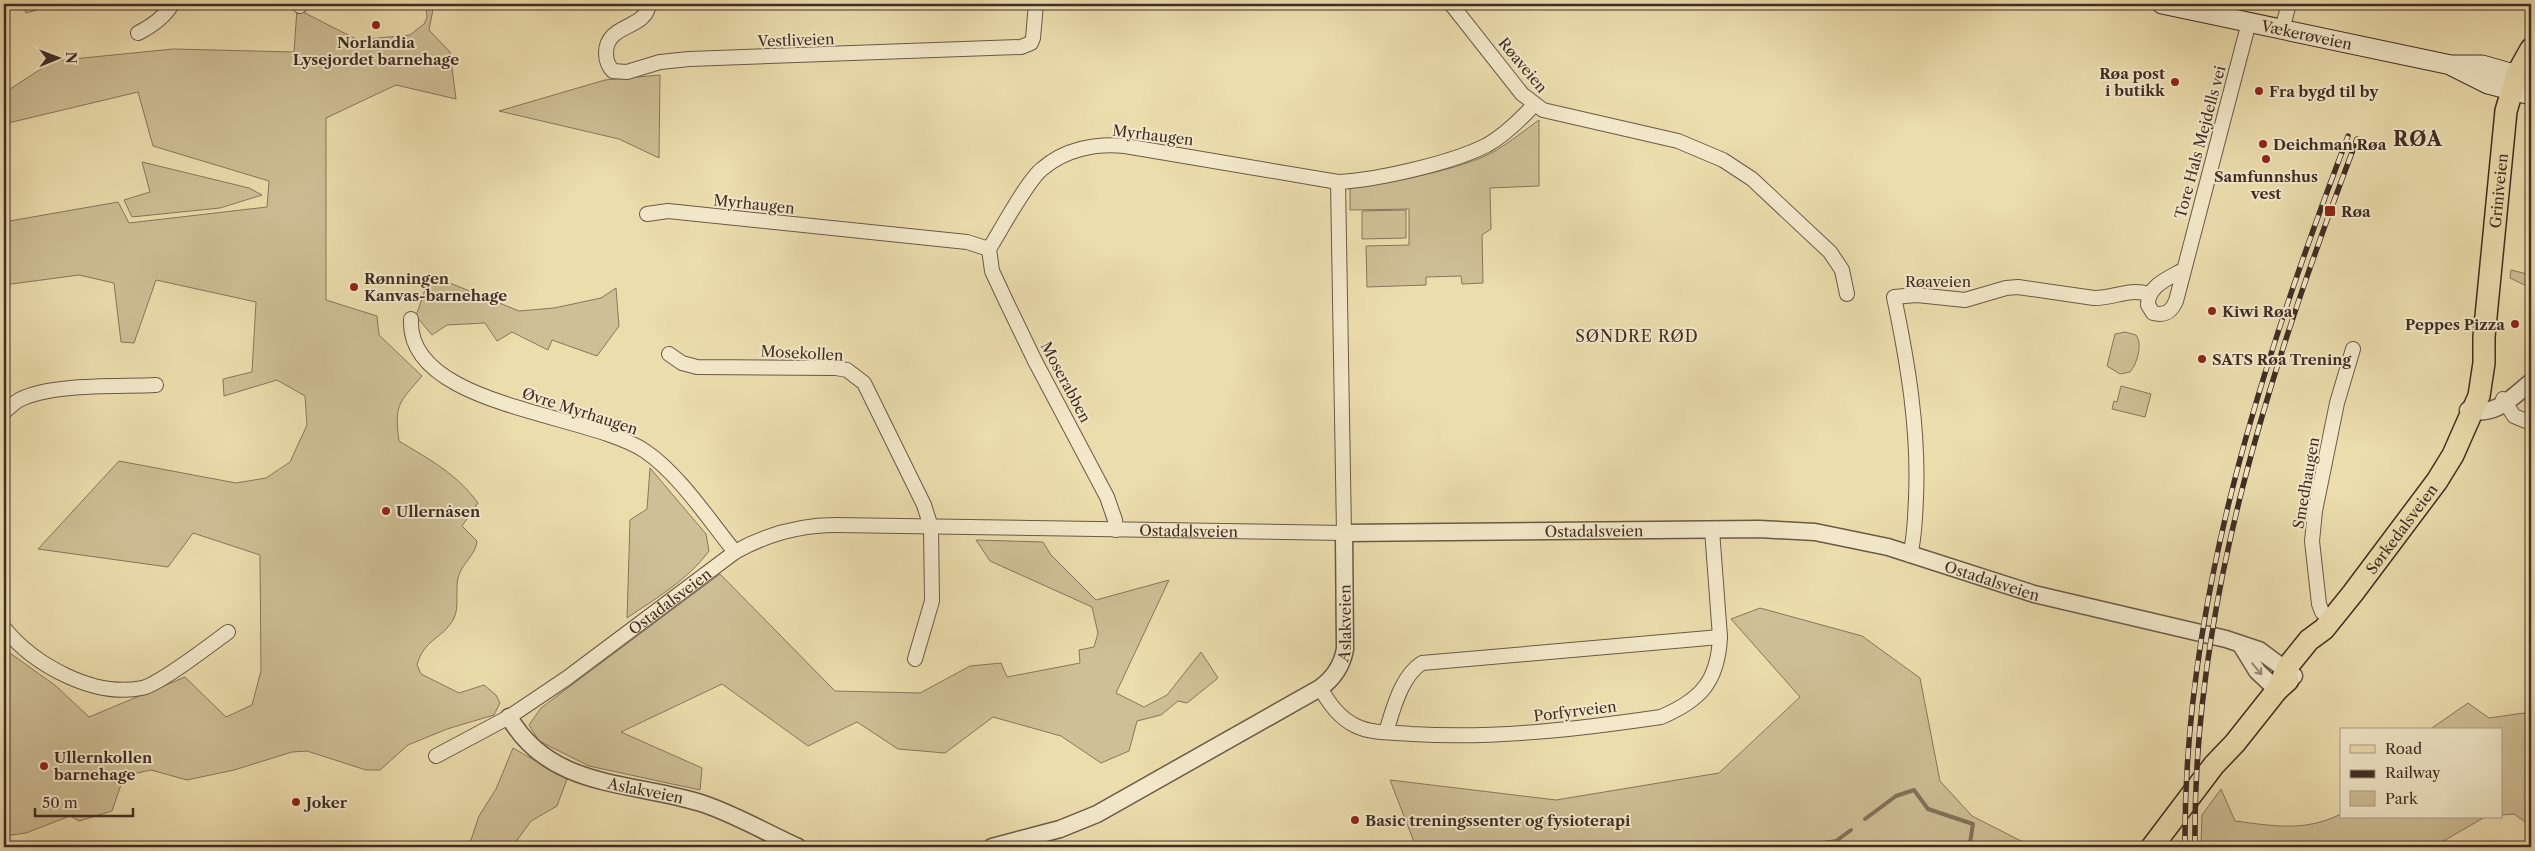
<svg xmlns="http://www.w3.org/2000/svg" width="2535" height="851" font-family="'Libre Caslon Text',serif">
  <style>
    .green { fill: #cfbf96; stroke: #88765e }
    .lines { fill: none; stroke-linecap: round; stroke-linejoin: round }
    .stream { stroke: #84735b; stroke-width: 4 }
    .minor-casing { stroke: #6b5948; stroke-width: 16 }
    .tertiary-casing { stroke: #6b5948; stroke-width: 19 }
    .secondary-casing { stroke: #402d26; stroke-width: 21 }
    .primary-casing { stroke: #402d26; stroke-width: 24 }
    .minor { stroke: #f3e9ca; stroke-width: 14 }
    .tertiary { stroke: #f3e9ca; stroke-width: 16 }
    .secondary { stroke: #f3e9ca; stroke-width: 19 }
    .primary { stroke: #ecddad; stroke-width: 21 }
    .rail-casing { stroke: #402d26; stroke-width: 5.5 }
    .rail { stroke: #f3e9ca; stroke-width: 4; stroke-dasharray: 11; stroke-linecap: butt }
    .oneway { stroke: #9a8b78 }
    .poi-dot { fill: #8f2418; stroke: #f3e9ca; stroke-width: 2 }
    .labels { text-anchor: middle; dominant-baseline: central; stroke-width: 4; stroke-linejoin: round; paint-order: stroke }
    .street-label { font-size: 15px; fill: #402d26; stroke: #f3e9ca }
    .poi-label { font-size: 15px; font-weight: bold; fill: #402d26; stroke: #f3e9ca; text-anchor: start }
    .neighbourhood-label { font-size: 16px; letter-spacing: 1px; fill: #402d26; stroke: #f3e9ca }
    .district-label { font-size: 20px; font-weight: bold; letter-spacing: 1px; fill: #402d26; stroke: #f3e9ca }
  </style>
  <rect width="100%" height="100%" fill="#ecddad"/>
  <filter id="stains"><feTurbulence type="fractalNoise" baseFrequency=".004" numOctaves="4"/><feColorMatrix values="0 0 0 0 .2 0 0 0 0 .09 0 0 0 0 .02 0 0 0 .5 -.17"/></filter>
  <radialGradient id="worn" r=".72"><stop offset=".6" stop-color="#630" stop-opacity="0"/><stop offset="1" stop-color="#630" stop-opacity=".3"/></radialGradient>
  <path class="green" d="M22,4H36L37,10L26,13Z
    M426,4H434L429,30L450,52L456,99L396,85L326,118V300L377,316L379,335L422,376C399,403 394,404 399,441C430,460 456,473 478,503L462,526L477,541C476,555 461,564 458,578C455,592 460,608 453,620C442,639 424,639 417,665L421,674L459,693L484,685L496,695L500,703L494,715L447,729L408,745L380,770H366L307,751L292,752L234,770L187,780L151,770L124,776L112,811L79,821L70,816L26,833L4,836V646L7,651L56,686L89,717L185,677L226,717L252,705L261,671L260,555L193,533L168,567L38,549L119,461L236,483L266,478L290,462L307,425L305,396L277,380L224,396L223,379L252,372L256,302L156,280L134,343L121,342L114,283L79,275L4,285V222L118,202L129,223L267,207L269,181L153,146L138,92L4,124V93L53,61L173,49L294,52L297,9L358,40L410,35L424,24L427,18Z
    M660,75L659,158L619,139L499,111L605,80Z
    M1539,120V186L1490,188L1491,229L1482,235L1483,283L1462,284L1461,276L1426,277V285L1367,287L1366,246L1409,245V209L1350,210V187C1390,183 1461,170 1495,151C1510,142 1525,130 1539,120Z
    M142,162L249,188L262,195L220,208L132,217L124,200L150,192Z
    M1406,210V238L1362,239V211Z
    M2511,270L2531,275V288L2510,278Z
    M430,275L519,311L554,308L601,298L616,288L619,326L597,356L552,340L548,350L512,332L497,341L485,323L447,325L432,335L416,316Z
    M2125,332L2136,335C2143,344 2137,364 2130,372L2120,374L2107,366L2115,334Z
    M2121,386L2151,394L2145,417L2112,409L2114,401L2117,402Z
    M650,468L706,534L709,551C688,580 656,598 627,618L630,520L647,509Z
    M976,540L1043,542L1051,555L1096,600L1169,580L1116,693L1144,707L1167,695L1201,652L1218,678L1187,703L1178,701L1161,715L1137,721L1129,751L1101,763L1061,736L993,717L945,753L898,749L857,722L808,746L722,684L621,732L702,768L700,790L589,766L539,741L529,725L541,708L720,574L835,691L920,693L970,666L1001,663L1007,677L1080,663L1079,650L1094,647L1098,633L1092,607L990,561Z
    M1760,608L1862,636L1920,678L1940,781L1972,816L2029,845L2063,847H1416L1390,780L1556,800L1719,773L1800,697L1731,619Z
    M2468,703L2489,718L2531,712V826L2514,814L2501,815V730H2429Z
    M513,748L567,779L557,806L531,821L512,847H459L471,840L479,816L496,789Z
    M2221,789L2235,821C2274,826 2305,832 2341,814V817H2485L2433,847H2201L2202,815Z"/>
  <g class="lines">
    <path class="stream" d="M1865,819L1896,796L1914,790L1928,809L1973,824L1970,843L1972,847
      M1798,847L1836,841L1851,830"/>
    <defs>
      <g id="minor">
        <path d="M649,4C646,30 606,23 606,53C606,60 608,66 613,71L627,72L660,62L689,59L1021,47L1031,43L1033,38L1036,4"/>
        <path d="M1451,4L1522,94L1543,110L1678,141L1723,160L1752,179L1830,252L1842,270L1847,294"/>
        <path d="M300,6L301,4"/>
        <path d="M2282,29L2289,4"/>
        <path d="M138,33C152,26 164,18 172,4"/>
        <path d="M647,214L668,211L967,242L989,249"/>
        <path d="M989,249C1001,230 1027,181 1042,169C1065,149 1096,143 1125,146L1338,182C1377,180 1452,163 1487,145C1505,135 1520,120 1534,105"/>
        <path d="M989,249L992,271L1006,301L1035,361L1107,497L1115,520L1116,530"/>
        <path d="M2183,270C2169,278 2147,286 2148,305L2153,313C2165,316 2171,312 2176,301L2249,22"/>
        <path d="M411,319C406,407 589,413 645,451C679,474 709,520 735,552"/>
        <path d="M669,354L682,363L697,367L836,368L847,370L864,383L924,505L931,527L932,601L915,659"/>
        <path d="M2503,399L2514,416L2531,423"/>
        <path d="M4,412C9,408 14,403 19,400C51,383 119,387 156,385"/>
        <path d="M1910,555C1915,536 1915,517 1916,498C1919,430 1908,364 1894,297L1917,295L1965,300L2006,288L2018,287L2094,298C2116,298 2127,288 2149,294"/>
        <path d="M2332,619L2322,612L2319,604L2312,541L2315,511L2337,403L2353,349"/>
        <path d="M4,628C33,664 93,698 142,688C160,684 210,645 228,632"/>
        <path d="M1320,688C1329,703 1339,718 1356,726C1373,734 1393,732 1412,734C1496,739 1578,729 1661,717C1701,700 1718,681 1720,637L1712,530"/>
        <path d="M1386,732C1393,710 1401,676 1422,663L1720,637"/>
        <path id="s1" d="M436,756L509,717L567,678L735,552C767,534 800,525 836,525L1344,533L1338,182"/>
      </g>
      <g id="tertiary">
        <path d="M2468,410C2496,417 2511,398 2531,382"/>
        <path d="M2241,645L2257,671L2277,690"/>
        <path id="s2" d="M509,717C551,790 633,781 704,804C736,815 767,833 798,847"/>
        <path id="s3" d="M992,847L1060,829L1097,814L1320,688C1334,678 1342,666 1345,649L1344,533L1759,529L1815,532L1888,547L2034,594L2226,639L2259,650L2294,676"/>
      </g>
      <g id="secondary">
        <path id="s4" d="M2162,4L2451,65H2482L2531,79"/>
        <path d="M2452,66L2488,84L2531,95"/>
      </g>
      <g id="primary">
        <path id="s5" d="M2277,690L2288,666L2309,640L2324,629L2353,593L2437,481L2453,455L2479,396L2484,363V337L2506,111L2517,74L2531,49"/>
        <path d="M2152,847L2214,765L2235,743L2277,690L2288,680"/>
      </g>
    </defs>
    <use href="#minor" class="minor-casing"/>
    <use href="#tertiary" class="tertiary-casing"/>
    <use href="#secondary" class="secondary-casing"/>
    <use href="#primary" class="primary-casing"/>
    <use href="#minor" class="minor"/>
    <use href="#tertiary" class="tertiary"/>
    <use href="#secondary" class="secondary"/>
    <use href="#primary" class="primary"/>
    <defs>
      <path id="rail" d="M2185,847C2183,601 2262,363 2348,136
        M2195,847C2192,602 2272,365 2357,139"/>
    </defs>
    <use href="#rail" class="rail-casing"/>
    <use href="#rail" class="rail"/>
  </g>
  <defs><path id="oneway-shaft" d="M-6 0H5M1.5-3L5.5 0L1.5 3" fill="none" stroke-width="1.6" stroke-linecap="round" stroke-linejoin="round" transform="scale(1.25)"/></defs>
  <use class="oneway" href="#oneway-shaft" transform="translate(2257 669) rotate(50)"/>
  <g class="poi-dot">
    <circle cx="376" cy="25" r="5"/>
    <circle cx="2175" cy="82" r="5"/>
    <circle cx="2259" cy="91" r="5"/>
    <circle cx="2263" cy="144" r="5"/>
    <circle cx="2266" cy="159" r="5"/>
    <rect x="2324" y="205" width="12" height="12" rx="2.5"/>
    <circle cx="354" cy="287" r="5"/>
    <circle cx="2212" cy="311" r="5"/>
    <circle cx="2515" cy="324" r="5"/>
    <circle cx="2202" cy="359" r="5"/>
    <circle cx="386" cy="511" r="5"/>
    <circle cx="44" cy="766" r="5"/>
    <circle cx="296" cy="802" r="5"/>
    <circle cx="1355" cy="820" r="5"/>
  </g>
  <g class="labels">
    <g class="street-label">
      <text stroke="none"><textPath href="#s4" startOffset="148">Vækerøveien</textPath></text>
      <text transform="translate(796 40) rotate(-2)">Vestliveien</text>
      <text transform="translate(1523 65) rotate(50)">Røaveien</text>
      <text transform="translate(1153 135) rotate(7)">Myrhaugen</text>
      <text transform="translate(2200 142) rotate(-75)">Tore Hals Mejdells vei</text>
      <text stroke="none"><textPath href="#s5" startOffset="566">Griniveien</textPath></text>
      <text transform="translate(754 204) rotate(6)">Myrhaugen</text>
      <text x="1938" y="281">Røaveien</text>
      <text transform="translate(802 353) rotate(3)">Mosekollen</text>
      <text transform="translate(1066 382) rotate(62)">Moserabben</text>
      <text transform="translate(580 411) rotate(18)">Øvre Myrhaugen</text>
      <text transform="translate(2306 483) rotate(-80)">Smedhaugen</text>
      <text stroke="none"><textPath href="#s5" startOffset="205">Sørkedalsveien</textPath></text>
      <text stroke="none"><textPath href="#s1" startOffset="821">Ostadalsveien</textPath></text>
      <text stroke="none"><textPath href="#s3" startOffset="780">Ostadalsveien</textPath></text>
      <text stroke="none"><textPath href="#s3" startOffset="1185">Ostadalsveien</textPath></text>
      <text stroke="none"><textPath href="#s1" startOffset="281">Ostadalsveien</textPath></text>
      <text stroke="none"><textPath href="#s3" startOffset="440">Aslakveien</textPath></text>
      <text transform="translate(1575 711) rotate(-7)">Porfyrveien</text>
      <text stroke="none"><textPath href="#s2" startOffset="161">Aslakveien</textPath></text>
    </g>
    <g class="poi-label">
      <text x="376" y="42" text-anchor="middle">Norlandia<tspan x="376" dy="17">Lysejordet barnehage</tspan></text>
      <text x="2165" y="73" text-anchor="end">Røa post<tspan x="2165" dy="17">i butikk</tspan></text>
      <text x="2269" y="91">Fra bygd til by</text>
      <text x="2273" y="144">Deichman Røa</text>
      <text x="2266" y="176" text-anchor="middle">Samfunnshus<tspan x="2266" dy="17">vest</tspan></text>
      <text x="2341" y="211">Røa</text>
      <text x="364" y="278">Rønningen<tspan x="364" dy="17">Kanvas-barnehage</tspan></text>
      <text x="2222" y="311">Kiwi Røa</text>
      <text x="2505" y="324" text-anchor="end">Peppes Pizza</text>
      <text x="2212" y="359">SATS Røa Trening</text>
      <text x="396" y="511">Ullernåsen</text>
      <text x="54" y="757">Ullernkollen<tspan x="54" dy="17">barnehage</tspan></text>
      <text x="306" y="802">Joker</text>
      <text x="1365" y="820">Basic treningssenter og fysioterapi</text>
    </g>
    <g class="neighbourhood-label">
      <text x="1637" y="336">SØNDRE RØD</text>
    </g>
    <g class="district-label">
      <text x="2418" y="139">RØA</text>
    </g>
  </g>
  <rect width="2535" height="851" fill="none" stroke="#ecddad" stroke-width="20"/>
  <rect x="5" y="5" width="2525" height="841" fill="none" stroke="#402d26" stroke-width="2.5"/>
  <rect x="10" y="10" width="2515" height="831" fill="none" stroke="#402d26"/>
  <rect x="2340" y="728" width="162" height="90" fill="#f3e9ca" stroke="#ab9e88"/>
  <rect x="2350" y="745" width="25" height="8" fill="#ecddad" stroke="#ab9e88"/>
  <text x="2385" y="754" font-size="15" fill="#402d26">Road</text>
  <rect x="2350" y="770" width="25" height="8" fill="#402d26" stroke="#ab9e88"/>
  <text x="2385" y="778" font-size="15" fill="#402d26">Railway</text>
  <rect x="2350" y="791" width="25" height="15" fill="#cfbf96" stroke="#ab9e88"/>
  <text x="2385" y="804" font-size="15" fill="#402d26">Park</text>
  <g transform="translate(58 58) rotate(89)" stroke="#f3e9ca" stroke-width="4" paint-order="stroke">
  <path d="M0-4L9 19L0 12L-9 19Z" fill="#402d26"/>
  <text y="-8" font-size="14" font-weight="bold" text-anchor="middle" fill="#402d26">N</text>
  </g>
  <path d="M35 808v8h98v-8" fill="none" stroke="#402d26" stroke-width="2.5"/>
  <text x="42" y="808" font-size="15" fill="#402d26" stroke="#f3e9ca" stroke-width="4" paint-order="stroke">50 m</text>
  <rect width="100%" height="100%" filter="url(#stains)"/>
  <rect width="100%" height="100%" fill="url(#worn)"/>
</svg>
